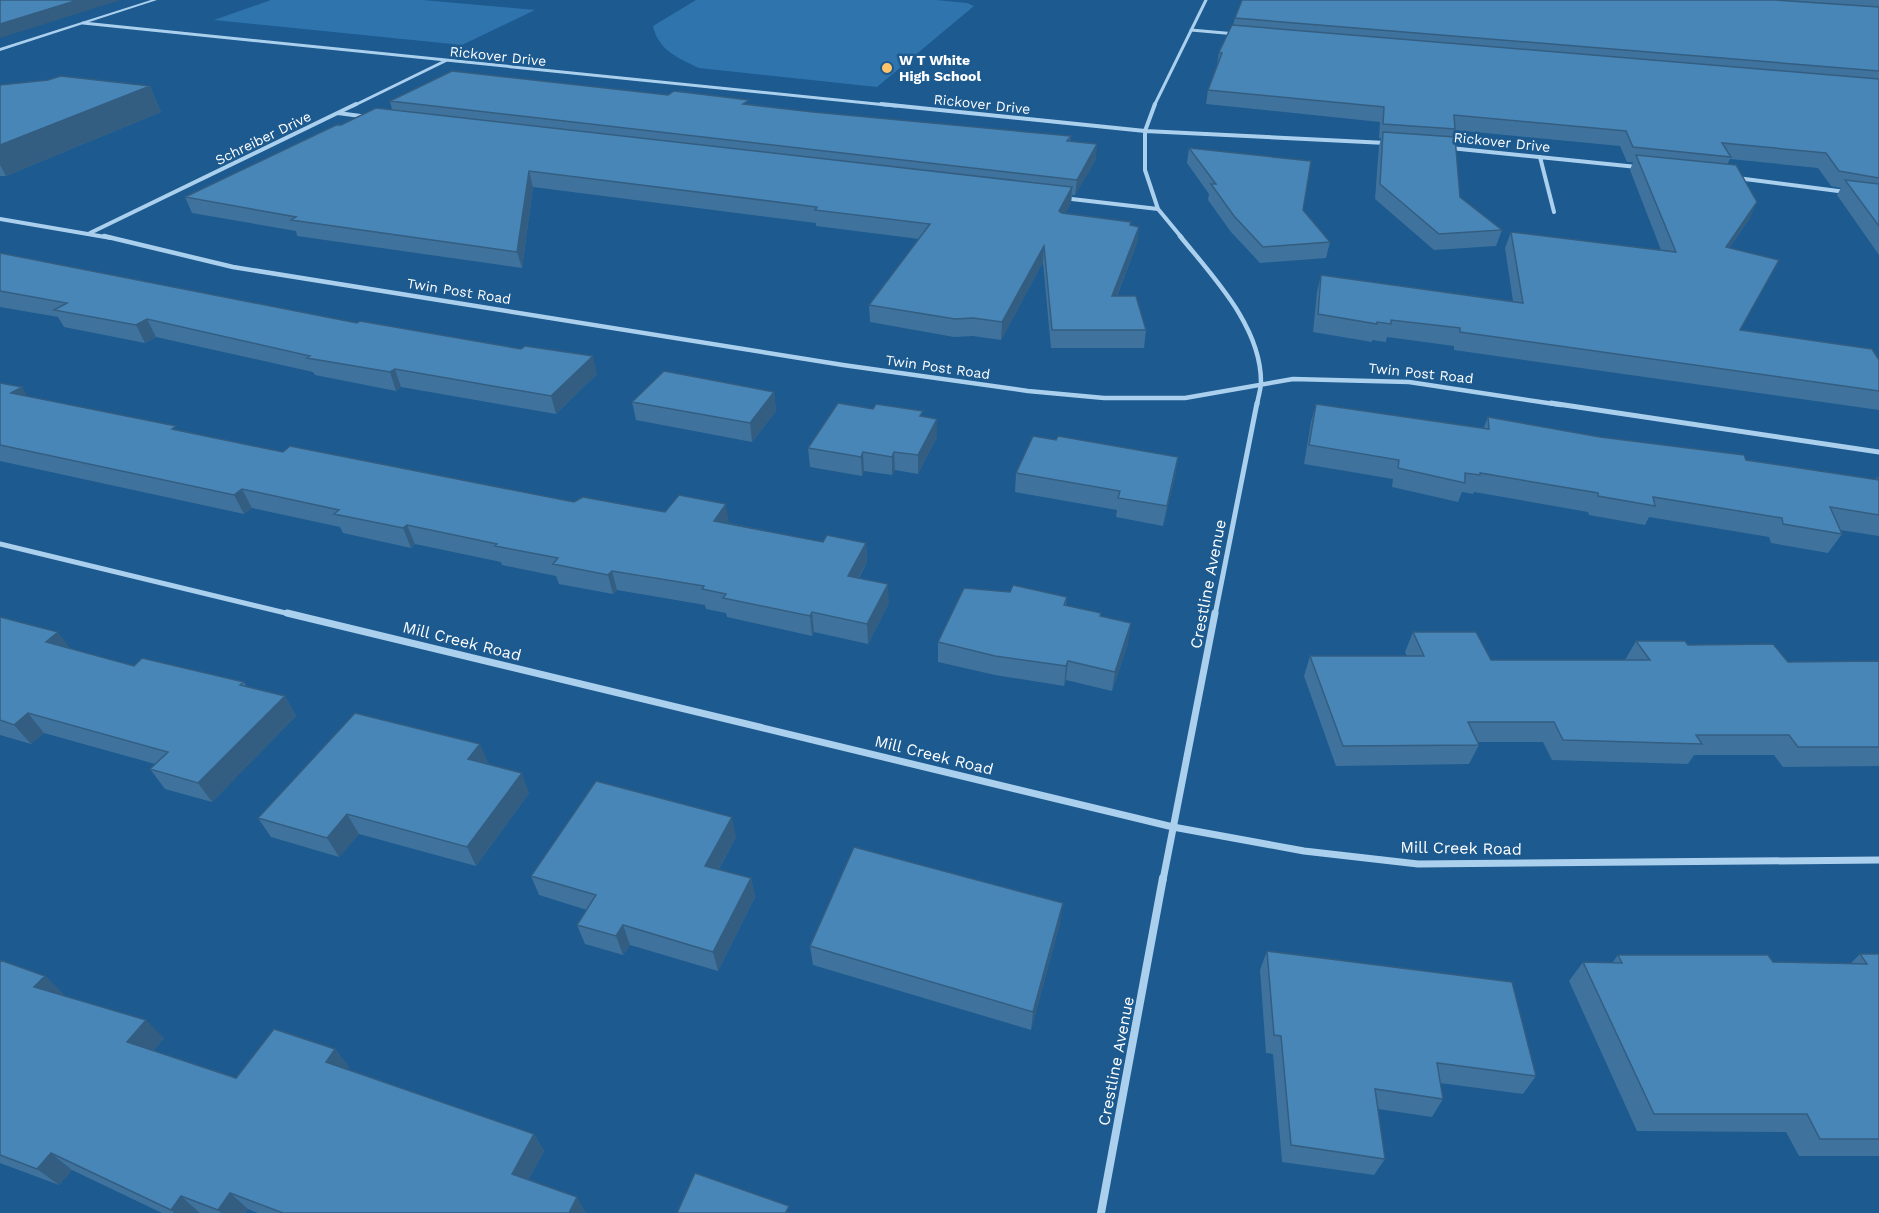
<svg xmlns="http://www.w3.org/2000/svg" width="1879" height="1213" font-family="'Work Sans',sans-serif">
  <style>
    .green { fill: #2f74ad }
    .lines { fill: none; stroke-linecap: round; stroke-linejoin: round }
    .minor-far5 { stroke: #abd0ee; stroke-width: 3 }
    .minor-far4 { stroke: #abd0ee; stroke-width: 4 }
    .minor-far3 { stroke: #abd0ee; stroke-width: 4.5 }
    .minor-far2 { stroke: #abd0ee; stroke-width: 5 }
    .minor-far1 { stroke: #abd0ee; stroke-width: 7 }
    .minor { stroke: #abd0ee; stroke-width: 8 }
    .tertiary { fill: #abd0ee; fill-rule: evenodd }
    .wall { fill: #3f739e }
    .shaded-wall { fill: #335e81 }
    .building { fill: #4986b8; stroke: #335e81; stroke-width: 1.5 }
    .poi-dot { fill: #fec468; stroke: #1c5a8f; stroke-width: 2 }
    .labels { text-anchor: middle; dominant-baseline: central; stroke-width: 5; stroke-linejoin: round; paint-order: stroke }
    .far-street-label { font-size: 14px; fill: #fff; stroke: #1c5a8f }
    .far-poi-label { font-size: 14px; font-weight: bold; fill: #fff; stroke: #1c5a8f; text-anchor: start }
    .street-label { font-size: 16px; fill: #fff; stroke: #1c5a8f }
  </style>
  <rect width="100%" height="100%" fill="#1c5a8f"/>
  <path class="green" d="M271,0H423L535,10L462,45L214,20Z
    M696,0H936L967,3L974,6L877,87L699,68C678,58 658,50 653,26Z"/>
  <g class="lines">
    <path class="minor-far5" d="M83,23L896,106
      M1191,30L1236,34
      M353,106L445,61
      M1154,106L1206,0"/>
    <path class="minor-far4" d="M881,104L1145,131L1386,143
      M1155,104L1145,131V170L1158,209L1182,238
      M338,113L368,117
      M1450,148L1637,167
      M1540,157L1554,212
      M1737,178L1846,192
      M1063,198L1158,209
      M0,219L111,238
      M90,233L356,104"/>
    <path class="minor-far3" d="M104,236L233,267L843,365L1028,391L1104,398H1185L1293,379L1409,382L1561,405
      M1180,236C1213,277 1261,326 1261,382C1261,389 1258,397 1257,405"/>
    <path class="minor-far2" d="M1551,403L1879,452
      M0,544L294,615
      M1215,615L1257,403"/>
    <path class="minor-far1" d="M287,613L1173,827L1304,851L1418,864L1879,860
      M1163,880L1215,613"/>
    <path class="minor" d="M1101,1213L1163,878"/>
    <path class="tertiary" d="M151,0H157L0,51V48Z"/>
  </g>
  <path class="wall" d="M1242,0H1879V255L1837,195L1841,188L1831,186L1818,168L1730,159L1727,165L1750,218L1729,248L1779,260L1740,330L1879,360V410L1454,350V346L1387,337L1386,342L1372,340V342L1313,332L1317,292L1321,275L1513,301L1505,248L1511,232L1661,250L1630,170L1633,162H1627L1620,146L1454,130L1452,137L1460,197L1502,230L1496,246L1434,250L1375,199L1379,146L1381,138H1379L1380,122L1206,104L1208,90L1217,65L1219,52L1233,25L1235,18Z
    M0,85L150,86L161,112L6,176H0Z
    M390,101L749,104L813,112L1071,136L1070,141L1096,159L1075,195H1072L1071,203L1065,213L1131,222V226L1139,227L1137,243L1117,296L1146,330L1144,348H1051L1043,262L1001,340L973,336L954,337L870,322L869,305L919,239L816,226V223L533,187L522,268L297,236L296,231L192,213L185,197L341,125L392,110Z
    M1189,148L1303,210L1330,242L1326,258L1260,263L1231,232L1208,200L1209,194L1187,163Z
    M0,253L597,374L556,414L401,387L396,391L315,375L313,372L156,337L145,343L64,327L58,317L0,307Z
    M0,383L28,397L178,430L283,452L574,502L665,512L729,523L823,542L866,543L867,562L859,578L889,603L868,644L814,632L812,636L727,617L726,613L706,609L705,605L617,590L613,594L559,584L556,576L502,565L501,562L415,544L411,548L343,533L340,527L252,508L244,514L0,461Z
    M774,392L776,411L752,442L636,420L632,402Z
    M1316,404L1483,429L1488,417L1600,437L1875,480L1877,477H1879V536L1840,530L1842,534L1828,553L1771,543L1769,537L1649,517L1645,525L1589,515L1588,512L1474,492L1473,494L1462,492L1458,502L1392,487L1393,479L1304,464L1311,422Z
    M923,417L937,419V437L918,474L895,470L892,475L864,471L862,476L810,467L808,448Z
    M1056,440L1178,457L1175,476L1163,526L1116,517L1117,510L1015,492L1016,473Z
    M1010,592L1067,597L1066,606L1101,613V616L1128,643L1112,691L1066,680L1064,686L995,675L938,662V642Z
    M0,617L69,648L134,666L244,682L246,686L285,696L296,716L212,802L165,789L150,769L155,764L44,733L31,744L0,735Z
    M1413,632L1491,660H1625L1636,641L1688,645L1788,662L1879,661V766L1783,767L1774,755H1694L1688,764L1552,760L1543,742H1478L1479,745L1469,764L1336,766L1304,676L1310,656H1407L1405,652Z
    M488,764L529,793L476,866L359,834L339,857L271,837L258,818Z
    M736,837L719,869L751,878L755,897L718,971L630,945L623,955L585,944L577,925L587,910L539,895L531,876Z
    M1060,923L1031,1030L813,965L810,946Z
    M1267,951L1536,1076L1523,1094L1440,1083L1443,1099L1432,1117L1378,1109L1385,1159L1374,1175L1282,1162L1273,1054L1266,1053L1260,970Z
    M1860,954H1879V1156H1799L1786,1132L1637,1131L1569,981L1583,962L1612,963L1618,955L1773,962L1850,964Z
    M0,960L45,976L64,995V996L164,1038L153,1051L236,1078L335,1049L349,1067L347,1069L534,1134L544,1151L528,1180L586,1213H258L248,1209L245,1213H162L72,1170L59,1185L0,1163Z"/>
  <path class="shaded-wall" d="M78,0H121L0,38V24Z
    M150,86L161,112L6,176L0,165V145Z
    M1097,144L1096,159L1075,195L1077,180Z
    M529,171L533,187L522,268L517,252Z
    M1072,187L1071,203L1058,227L1059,211Z
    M1757,202L1750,218L1718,263L1726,247Z
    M1139,227L1137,243L1110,313L1112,296Z
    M1044,246L1043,262L1001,340L1002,322Z
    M147,319L156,337L145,343L136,325Z
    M593,356L597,374L556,414L551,396Z
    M395,369L401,387L396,391L390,372Z
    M22,387L33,405L11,393Z
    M774,392L776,411L752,442L750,423Z
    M937,419V437L918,474V455Z
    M863,452L864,471L862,476L861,457Z
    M894,452L895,470L892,475V457Z
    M1178,457L1175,476L1163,526L1167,506Z
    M242,489L252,508L244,514L234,495Z
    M726,504L729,523L717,540L714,521Z
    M407,525L415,544L411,548L403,528Z
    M866,543L867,562L849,595L848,576Z
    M612,571L617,590L613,594L608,575Z
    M888,584L889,603L868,644L867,624Z
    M812,612L814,632L812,636L810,616Z
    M1131,623L1128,643L1112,691L1115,672Z
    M58,632L73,652L46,642Z
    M1068,661L1066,680L1064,686L1066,666Z
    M285,696L296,716L212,802L198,783Z
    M28,713L44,733L31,744L14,725Z
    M480,744L489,764L468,759Z
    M522,773L529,793L476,866L467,847Z
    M347,814L359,834L339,857L327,838Z
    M732,817L736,837L710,885L705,866Z
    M751,878L755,897L718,971L713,952Z
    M1063,903L1060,923L1031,1030L1033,1012Z
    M623,925L630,945L623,955L616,936Z
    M45,976L64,995L54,1006L34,987Z
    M146,1020L164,1038L145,1060L127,1042Z
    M335,1049L349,1067L340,1080L326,1062Z
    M534,1134L544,1151L522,1191L512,1174Z
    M51,1153L72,1170L59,1185L37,1169Z
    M230,1193L248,1209L245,1213H221L218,1210Z
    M181,1196L200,1213H174L171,1210Z
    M577,1197L586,1213H569Z"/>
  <path class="building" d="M0,0H78L0,24Z
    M1242,0H1776L1879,7V71L1235,18Z
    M1232,25L1879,79V178L1839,171L1826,153L1722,143L1731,157L1633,147L1626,131L1454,115L1455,129L1383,124L1384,107L1208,90L1222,53L1219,52Z
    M452,71L668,95L674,91L749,100L743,104L813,112L1071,136L1067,141L1097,144L1077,180L390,101Z
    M61,76L150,86L0,145V85L48,80Z
    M376,108L1072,187L1059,211L1062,213L1131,222L1130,225L1139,227L1112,296H1136L1146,330H1052L1044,246L1002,322L973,318L955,319L869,305L930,224L815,210L817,207L529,171L517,252L291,220L296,217L185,197L336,125H341Z
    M1383,132L1455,137L1460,197L1502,230L1439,234L1380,184Z
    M1189,148L1311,161L1303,210L1330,242L1263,247L1234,216L1211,184H1216Z
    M1636,155L1736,165L1757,202L1726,247L1779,260L1740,330L1872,349L1879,360V391L1460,332V328L1391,320V324L1377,322V324L1318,314L1321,275L1523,303L1511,232L1676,252Z
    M1845,180L1879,184V226Z
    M0,253L357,323L360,321L521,349L525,346L593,356L551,396L395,369L390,372L307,358L310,356L147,319L136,325L54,310L67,303L0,291Z
    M664,371L774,392L750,423L632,402Z
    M0,383L22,387L11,393L176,426L172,429L283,452L290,446L574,502L583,497L665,512L679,495L726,504L714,521L823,542L827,535L866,543L848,576L888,584L867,624L812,612L810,616L723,598L726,594L702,589L704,586L612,571L608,575L553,564L558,558L495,546L497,544L407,525L403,528L334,514L339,510L242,489L234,495L0,445Z
    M838,403L873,409L876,404L923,411L920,416L937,419L918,455L894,452L892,457L863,452L861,457L808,448Z
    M1316,404L1489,429L1488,417L1600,437L1744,455L1746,460L1879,480L1877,477H1879V515L1830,507L1842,534L1783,524L1782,518L1653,497L1655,506L1598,496V493L1480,473V475L1465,473V483L1398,468L1399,460L1309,445Z
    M1033,436L1056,440L1058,436L1178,457L1167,506L1118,498L1120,491L1016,473Z
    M1013,585L1067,597L1064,605L1101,613L1100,616L1131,623L1115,672L1068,661L1066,666L995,656L938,642L964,588L1010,592Z
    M0,617L58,632L46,642L134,666L142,658L244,682L240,685L285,696L198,783L150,769L168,752L28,713L14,725L0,720Z
    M1413,632H1476L1491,660H1650L1636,641H1685L1688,645L1773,644L1788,662L1879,661V747H1798L1789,735H1696L1702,744L1563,740L1554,722H1468L1479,745L1343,746L1310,656H1424Z
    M355,713L480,744L468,759L522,773L467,847L347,814L327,838L258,818Z
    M596,781L732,817L705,866L751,878L713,952L623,925L616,936L577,925L596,895L531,876Z
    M854,847L1063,903L1033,1012L810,946Z
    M1267,951L1512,982L1536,1076L1437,1063L1443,1099L1375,1089L1385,1159L1291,1145L1281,1036L1274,1035Z
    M1860,954H1879V1139H1820L1807,1114H1654L1583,962L1622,963L1618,955H1768L1773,962L1867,964Z
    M0,960L45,976L34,987L146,1020L127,1042L236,1078L274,1029L335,1049L326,1062L534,1134L512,1174L577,1197L569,1213H283L230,1193L218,1210L181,1196L171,1210L51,1153L37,1169L0,1155Z
    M695,1173L789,1206L786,1212L790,1213H677Z"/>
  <circle class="poi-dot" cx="887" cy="68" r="6"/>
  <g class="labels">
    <g class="far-street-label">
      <text transform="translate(498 56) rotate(6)">Rickover Drive</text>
      <text transform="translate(982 104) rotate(6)">Rickover Drive</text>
      <text transform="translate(263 138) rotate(-26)">Schreiber Drive</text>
      <text transform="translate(1502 142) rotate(6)">Rickover Drive</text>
      <text transform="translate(459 291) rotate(9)">Twin Post Road</text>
      <text transform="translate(938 367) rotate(8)">Twin Post Road</text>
      <text transform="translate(1421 373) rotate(6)">Twin Post Road</text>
    </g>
    <g class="far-poi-label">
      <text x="899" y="60">W T White<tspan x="899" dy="16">High School</tspan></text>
    </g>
    <g class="street-label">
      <text transform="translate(1208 584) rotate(-79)">Crestline Avenue</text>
      <text transform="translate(462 641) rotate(14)">Mill Creek Road</text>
      <text transform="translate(934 755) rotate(14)">Mill Creek Road</text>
      <text transform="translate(1461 848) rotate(1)">Mill Creek Road</text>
      <text transform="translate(1116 1061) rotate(-79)">Crestline Avenue</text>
    </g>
  </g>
</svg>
